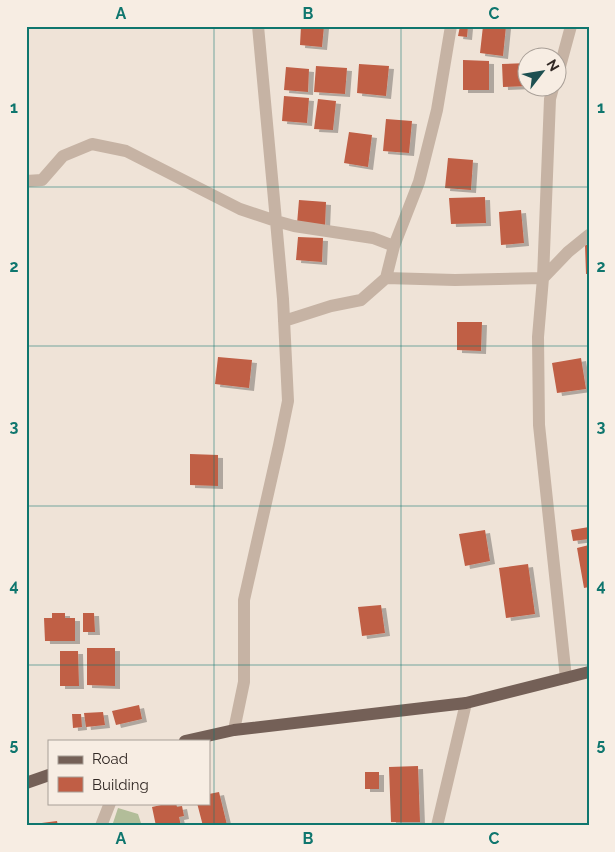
<svg xmlns="http://www.w3.org/2000/svg" width="615" height="852" font-family="Raleway,sans-serif">
  <style>
    .green { fill: #b2bd99 }
    .building { fill: #c05e45; filter: url(#shadow) }
    .lines { fill: none; stroke-linecap: round; stroke-linejoin: round }
    .minor { stroke: #c6b3a4; stroke-width: 12 }
    .major { stroke: #746057; stroke-width: 12 }
    .grid { fill: none; stroke: #0f766e; stroke-width: 1; stroke-opacity: 0.55 }
    .neatline { fill: none; stroke: #0f766e; stroke-width: 2 }
    .grid-label { font-size: 16px; text-anchor: middle; font-weight: bold; fill: #0f766e }
  </style>
  <defs>
    <filter id="shadow"><feDropShadow dx="5" dy="3" stdDeviation="0" flood-color="#0004"/></filter>
  </defs>
  <rect width="100%" height="100%" fill="#efe3d7"/>
  <path class="green" d="M118,808L138,814L142,826H112Z"/>
  <path class="building" d="M301,26H324L322,47L300,45Z
    M460,26H468L467,37L458,36Z
    M483,26H506L503,56L480,53Z
    M463,60L489,61V90H463Z
    M528,63V86L503,87L502,64Z
    M359,64L389,66L386,96L357,93Z
    M316,66L347,68L345,94L314,92Z
    M286,67L309,69L308,92L284,90Z
    M284,96L309,98L307,123L282,121Z
    M318,99L336,101L333,130L314,129Z
    M386,119L412,121L409,153L383,151Z
    M349,132L372,135L368,167L344,163Z
    M448,158L473,160L471,190L445,188Z
    M485,197L486,223L451,224L449,198Z
    M299,200L326,202L325,226L297,224Z
    M521,210L524,243L501,245L499,212Z
    M298,237L323,238L322,262L296,260Z
    M585,245H589V274H586Z
    M457,322H482L481,351L457,350Z
    M218,357L252,360L249,388L215,384Z
    M581,358L586,389L557,393L552,363Z
    M190,454L218,455V486L190,485Z
    M589,527V539L573,541L571,530Z
    M485,530L490,561L465,566L459,534Z
    M589,545V587L584,588L577,548Z
    M528,564L535,614L506,618L499,568Z
    M381,605L385,633L362,636L358,607Z
    M52,613H65V618H75V641H45L44,618H52Z
    M83,613H94L95,632H83Z
    M87,648H115V686L87,685Z
    M60,651H78L79,686H60Z
    M139,705L142,719L116,725L112,711Z
    M103,712L105,725L86,727L84,713Z
    M72,714H81L82,727L73,728Z
    M418,766L420,822H391L389,767Z
    M365,772H379V789H365Z
    M219,792L227,825L203,826L197,803H209V794Z
    M170,803H176L177,807L182,806L184,816L179,817L181,826H156L152,807Z
    M57,821L58,826H34V824Z"/>
  <g class="lines">
    <path class="minor" d="M558,74L571,26
      M553,88L550,99L543,278L538,337L539,425L566,678
      M26,181L42,180L63,156L92,144L126,151L240,209L276,221L258,26
      M394,246L419,182L437,110L451,26
      M284,321L331,306L361,300L386,278
      M234,730L244,682V600L279,445L288,401L283,299L276,221L294,226L373,238L394,246L386,278L455,280L543,278L568,252L589,235
      M101,826L110,803
      M437,826L466,703"/>
    <path class="major" d="M185,741L234,730L466,703L589,672
      M26,783L49,775"/>
  </g>
  <path class="grid" d="M214,26V826M401,26V826M26,187H589M26,346H589M26,506H589M26,665H589"/>
  <rect width="615" height="852" fill="none" stroke="#f7ede3" stroke-width="55"/>
  <rect x="48" y="740" width="162" height="65" fill="#f7ede3" stroke="#a89f97"/>
  <rect x="58" y="756" width="25" height="8" fill="#746057" stroke="#a89f97"/>
  <text x="92" y="764" font-size="15" fill="#322925">Road</text>
  <rect x="58" y="777" width="25" height="15" fill="#c05e45" stroke="#a89f97"/>
  <text x="92" y="790" font-size="15" fill="#322925">Building</text>
  <g transform="translate(542 72) rotate(59)"><circle r="24" fill="#f7ede3" stroke="#a89f97"/>
  <path d="M0-4L9 19L0 12L-9 19Z" fill="#1d5051"/>
  <text y="-8" font-size="14" font-weight="bold" text-anchor="middle" fill="#322925">N</text>
  </g>
  <rect x="28" y="28" width="560" height="796" class="neatline"/>
  <g class="grid-label">
    <text x="121" y="19">A</text>
    <text x="308" y="19">B</text>
    <text x="494" y="19">C</text>
    <text x="14" y="113">1</text>
    <text x="601" y="113">1</text>
    <text x="14" y="272">2</text>
    <text x="601" y="272">2</text>
    <text x="14" y="432">3</text>
    <text x="601" y="432">3</text>
    <text x="14" y="591">4</text>
    <text x="601" y="591">4</text>
    <text x="14" y="750">5</text>
    <text x="601" y="750">5</text>
    <text x="121" y="844">A</text>
    <text x="308" y="844">B</text>
    <text x="494" y="844">C</text>
  </g>
</svg>
